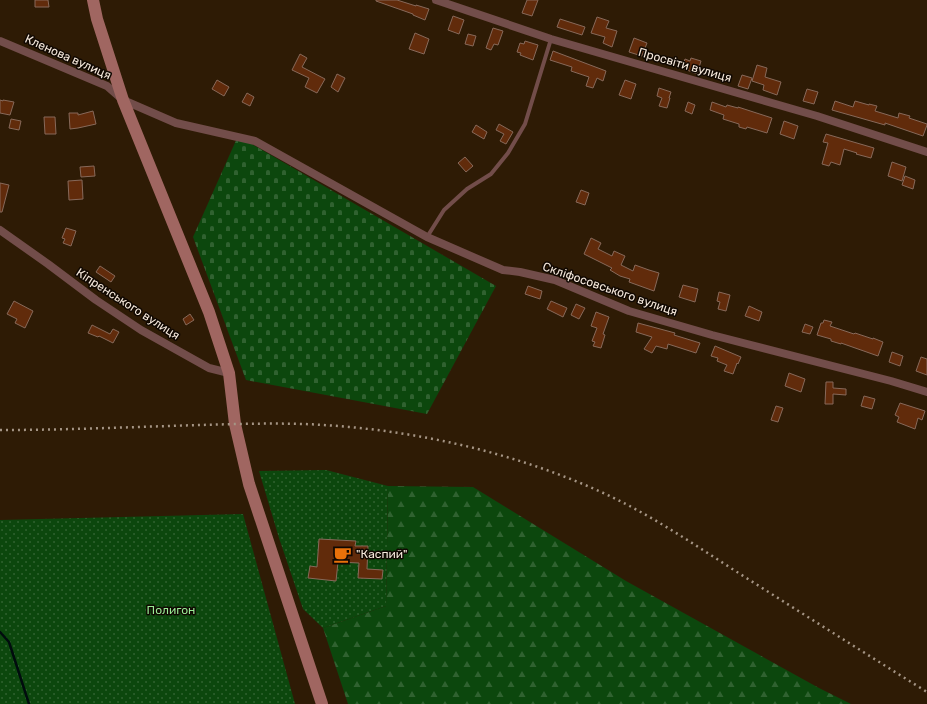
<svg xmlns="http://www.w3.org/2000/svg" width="927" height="704" font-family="Rubik,sans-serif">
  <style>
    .forest { fill: url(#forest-firs) }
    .cemetery { fill: url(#cemetery-stones) }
    .park { fill: url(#park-dots) }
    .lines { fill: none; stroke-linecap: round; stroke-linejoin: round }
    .stream { stroke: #010c0e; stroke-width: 2.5 }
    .building { fill: #612b0b; stroke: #87695a }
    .lane { stroke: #724d4a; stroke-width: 4 }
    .street { stroke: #724d4a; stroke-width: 8 }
    .secondary { stroke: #a06661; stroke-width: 12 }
    .rail { stroke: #a59585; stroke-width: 2.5; stroke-dasharray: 2 4; stroke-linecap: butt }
    .labels { text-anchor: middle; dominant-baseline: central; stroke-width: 3; stroke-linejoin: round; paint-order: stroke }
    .street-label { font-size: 12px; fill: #f6e9dc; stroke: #100802 }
    .poi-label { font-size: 12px; fill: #f6e9dc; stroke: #100802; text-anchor: start }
    .park-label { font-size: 12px; fill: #99ea94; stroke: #100802 }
  </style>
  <defs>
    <pattern id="forest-firs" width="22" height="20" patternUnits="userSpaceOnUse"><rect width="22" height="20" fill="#0c470d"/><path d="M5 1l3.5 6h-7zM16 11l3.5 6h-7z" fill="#306230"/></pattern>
    <pattern id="cemetery-stones" width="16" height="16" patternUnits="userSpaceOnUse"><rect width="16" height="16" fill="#0c470d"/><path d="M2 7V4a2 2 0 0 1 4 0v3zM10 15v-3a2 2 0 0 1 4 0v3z" fill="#306230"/></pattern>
    <pattern id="park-dots" width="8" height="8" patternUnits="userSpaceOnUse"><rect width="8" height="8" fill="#0c470d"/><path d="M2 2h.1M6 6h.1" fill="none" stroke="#306230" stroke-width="1.8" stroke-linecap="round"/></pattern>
  </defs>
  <rect width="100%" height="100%" fill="#2e1b05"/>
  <path class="forest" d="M388,486L473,487L626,581L819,688L851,704H348L323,628L386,606Z"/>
  <path class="cemetery" d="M238,136L496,286L427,414L246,380L193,237Z"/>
  <path class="park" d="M326,470L388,486L386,606L323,628L303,609L279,538L259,471Z
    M243,514L295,704H0V520Z"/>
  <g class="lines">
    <path class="stream" d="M0,632L9,642L29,704"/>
  </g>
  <path class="building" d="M35,0H48L49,7H35Z
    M376,0H397L416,6V5L429,9L425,20L413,15V14L376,1Z
    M527,0H538L532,16L522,13Z
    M453,16L464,20L459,34L448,30Z
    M597,17L609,21L606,28L617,31L612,47L603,43L605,37L591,33Z
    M560,19L585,27L582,35L557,27Z
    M493,28L503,31L498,45L494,44L491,50L486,48Z
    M415,33L429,39L424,54L409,49Z
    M468,34L476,36L473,46L465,44Z
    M634,38L647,43L642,56L629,52Z
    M525,41L538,45L533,60L520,55L521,53L517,52L520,43L524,44Z
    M553,51L606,71L603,81L597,78L593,88L586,86L589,77L571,71L572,67L550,60Z
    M300,54L307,58L302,67L325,79L317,93L305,87L309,78L292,70Z
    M691,58L701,61L697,74L682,68L685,59L690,61Z
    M757,65L767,68L765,77L781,82L777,95L763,90L764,85L752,81Z
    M337,74L345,78L338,92L331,87Z
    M742,75L752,78L748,89L738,86Z
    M217,80L229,87L224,96L212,89Z
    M625,80L636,84L631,99L619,95Z
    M659,88L671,92L669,98H670L667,108L659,106L662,98L657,96Z
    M807,89L818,92L814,104L803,101Z
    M247,93L254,97L250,106L242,102Z
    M0,100L3,101V100L14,102L10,115L0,113Z
    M835,101L853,107L855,101L869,105V104L877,106L875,111L898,118L899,113L910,116L909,118L927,124V125L923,136L885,123V125L832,110Z
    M688,102L695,105L692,114L685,111Z
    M712,102L726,107L727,105L738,108V107L772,118L767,133L747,127L746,129L739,127V124L723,119L724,115L710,110Z
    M93,111L96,124L78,128L70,129L69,113H78V115Z
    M44,117H55L56,134H45Z
    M11,119L21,121L19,130L9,128Z
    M784,121L798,126L794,139L780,134Z
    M499,124L513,132L506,144L500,141L504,134L496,130Z
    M476,125L487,132L484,139L472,132Z
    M826,134L874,148L871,158L856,154L857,153L844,149L840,165L831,162L829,166L822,164L828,143L823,142Z
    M465,157L473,166L466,172L458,163Z
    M892,162L906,167L902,181L888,176Z
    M94,166L95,176L81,177L80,167Z
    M905,176L915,180L913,189L902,185Z
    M82,180L83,199L69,200L68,181Z
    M0,183L9,185L2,212H0Z
    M581,190L589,193L585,205L576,202Z
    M66,228L76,231L71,246L63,243L65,239L62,238Z
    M591,238L601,243L598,249L612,256L614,251L625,256L621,265L633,271L635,265L649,270L659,273L654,291L629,282L630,279L620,276L610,270L612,268L584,254Z
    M100,266L115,276L111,282L96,272Z
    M683,285L698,289L695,302L679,297Z
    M528,286L542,291L540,299L525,294Z
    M719,292L730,295L726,311L718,309L720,302L717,301Z
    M14,301L33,311L25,328L15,323L17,319L7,314Z
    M551,301L567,308L563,317L547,309Z
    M576,304L585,308L579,319L571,315Z
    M749,306L762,312L759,321L745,316Z
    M596,312L609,317L603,334L605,335L601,348L593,346L595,342L592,341L597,328L591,326Z
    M190,314L194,320L186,325L183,319Z
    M824,320L832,322L830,326L854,334L855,333L873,339V338L883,342L878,356L841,343V344L831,341V339L817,335L821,323H823Z
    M638,323L675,333L674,335L700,343L696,353L668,344L667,349L656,346L652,353L644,349L652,337L636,332Z
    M805,324L813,327L810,334L802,332Z
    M92,325L110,334L113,329L119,332L113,343L99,336L98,337L88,333Z
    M715,346L741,357L738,364L737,363L733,374L724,371L727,365L717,361L718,358L711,356Z
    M892,352L903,356L900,366L889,362Z
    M921,357L927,359V375L916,371Z
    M789,373L805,379L801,392L785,386Z
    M826,382H833V388L846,389V395L833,394V404H825Z
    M864,396L875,399L872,409L861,406Z
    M900,403L925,411L922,420L918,418L915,429L897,422L899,417L895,415Z
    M776,406L783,408L778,422L771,420Z
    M319,539L356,541L355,546H368L367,569L383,570L382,579L358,578L359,563L338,562L336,581L308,578L310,566L317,567Z"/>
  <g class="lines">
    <path class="lane" d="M427,237L444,210L467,189L491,174L508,153L525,124L551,39"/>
    <path class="street" d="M436,0L551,39L817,116L927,152
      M0,41L107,86L123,100L176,123L255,141L427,237L503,270L520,272L555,280L629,311L712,335L891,381L927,392
      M0,230L48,264L96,300L141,330L209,368L229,373"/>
    <path class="secondary" d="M93,0L97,19L123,100L209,312L229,373L235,424L249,484L322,704"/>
    <path class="rail" d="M0,430C66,430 133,427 200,425C234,424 269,423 304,424C406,428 507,450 599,491C648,513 692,543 737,572C800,612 863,652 927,692"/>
  </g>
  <defs>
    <symbol id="cafe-bare" viewBox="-9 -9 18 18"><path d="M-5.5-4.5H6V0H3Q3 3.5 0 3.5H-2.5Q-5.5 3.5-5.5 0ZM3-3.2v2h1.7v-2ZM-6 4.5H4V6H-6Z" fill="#e8710a" stroke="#100802" stroke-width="2.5" paint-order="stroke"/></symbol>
  </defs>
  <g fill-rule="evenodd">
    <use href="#cafe-bare" x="330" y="542" width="25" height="25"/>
  </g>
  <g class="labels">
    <g class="street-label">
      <text transform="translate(68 57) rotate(24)">Кленова вулиця</text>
      <text transform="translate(685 65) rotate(16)">Просвіти вулиця</text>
      <text transform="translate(610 289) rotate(19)">Скліфосовського вулиця</text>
      <text transform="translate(128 304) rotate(33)">Кіпренського вулиця</text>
    </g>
    <g class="poi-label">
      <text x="356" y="554">"Каспий"</text>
    </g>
    <g class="park-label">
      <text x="171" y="610">Полигон</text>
    </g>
  </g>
</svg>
